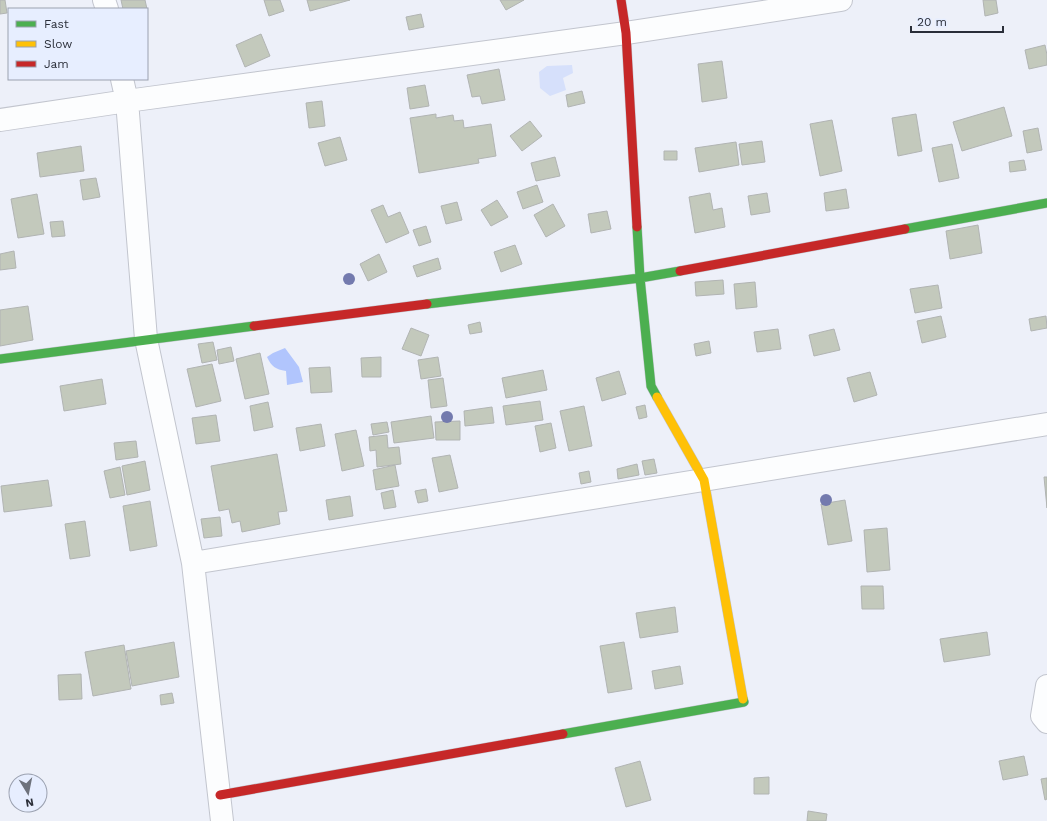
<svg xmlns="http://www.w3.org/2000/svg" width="1047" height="821" font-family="'Work Sans',sans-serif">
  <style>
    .green { fill: #d6e0fb }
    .water { fill: #b1c5fd }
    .building { fill: #c3c9bc; stroke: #b1b4b3 }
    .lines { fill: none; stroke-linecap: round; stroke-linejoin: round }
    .street-casing { stroke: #c2c5ce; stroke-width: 24 }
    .fast-casing { stroke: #c2c5ce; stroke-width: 10 }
    .slow-casing { stroke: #c2c5ce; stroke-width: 10 }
    .jam-casing { stroke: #c2c5ce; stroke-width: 10 }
    .street { stroke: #fcfdfe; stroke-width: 22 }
    .fast { stroke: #4caf50; stroke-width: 9 }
    .slow { stroke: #ffc107; stroke-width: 9 }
    .jam { stroke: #c62828; stroke-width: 9 }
    .tree { fill: #737aae }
  </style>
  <rect width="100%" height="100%" fill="#edf0f9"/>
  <path class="green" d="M572,65L573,73L563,78L566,90L550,96L540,88L539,72L547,66Z"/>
  <path class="water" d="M285,348L299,367L303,382L287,385L286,371C275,369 272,367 267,357L273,353Z"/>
  <path class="building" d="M0,0H5L7,13L0,14Z
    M121,0H145L147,9H123Z
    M264,0H280L284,11L269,16Z
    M307,0H350L310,11Z
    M500,0H524L506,10Z
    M983,0H996L998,13L985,16Z
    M421,14L424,27L409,30L406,17Z
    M261,34L270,56L245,67L236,45Z
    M1045,45L1047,55V65L1029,69L1025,50Z
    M722,61L727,98L702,102L698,64Z
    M499,69L505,100L482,104L480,96L472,97L467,75Z
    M425,85L429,106L410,109L407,88Z
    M582,91L585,103L568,107L566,95Z
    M322,101L325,126L309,128L306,103Z
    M1004,107L1012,136L962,151L953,122Z
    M436,114V118L453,115L454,121L463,120L464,128L491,124L496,156L478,159L479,163L419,173L410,118Z
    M916,114L922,151L898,156L892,118Z
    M832,120L842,171L820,176L810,124Z
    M530,121L542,136L522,151L510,136Z
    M1038,128L1042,150L1027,153L1023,131Z
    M340,137L347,160L325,166L318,143Z
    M762,141L765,162L742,165L739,144Z
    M736,142L739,165L699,172L695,148Z
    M952,144L959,178L939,182L932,148Z
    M81,146L84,171L40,177L37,153Z
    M664,151H677V160H664Z
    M555,157L560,176L536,181L531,163Z
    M1024,160L1026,170L1010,172L1009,162Z
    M96,178L100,197L83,200L80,180Z
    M537,185L543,202L523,209L517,192Z
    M846,189L849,208L826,211L824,193Z
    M710,193L713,210L722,208L725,227L695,233L689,197Z
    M767,193L770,212L751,215L748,196Z
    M37,194L44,234L18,238L11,199Z
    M497,200L508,217L491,226L481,210Z
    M457,202L462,220L446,224L441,206Z
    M553,204L565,226L546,237L534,215Z
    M383,205L388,217L400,212L409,233L386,243L371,210Z
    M607,211L611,229L591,233L588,214Z
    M63,221L65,236L52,237L50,222Z
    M978,225L982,253L950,259L946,231Z
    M426,226L431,242L419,246L413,230Z
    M515,245L522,264L501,272L494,252Z
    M14,251L16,268L0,270V254Z
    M379,254L387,272L368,281L360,264Z
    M438,258L441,269L417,277L413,266Z
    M723,280L724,294L696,296L695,282Z
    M755,282L757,307L736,309L734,284Z
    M938,285L942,308L915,313L910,289Z
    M28,306L33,340L0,346V310Z
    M941,316L946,337L922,343L917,321Z
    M1046,316L1047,328L1031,331L1029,319Z
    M480,322L482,332L470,334L468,325Z
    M411,328L429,335L421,356L402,349Z
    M778,329L781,349L757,352L754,332Z
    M834,329L840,350L814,356L809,335Z
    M709,341L711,353L696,356L694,344Z
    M213,342L217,360L202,363L198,344Z
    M231,347L234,361L219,364L217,350Z
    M260,353L269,394L245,399L236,359Z
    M381,357V377H362L361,358Z
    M438,357L441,376L421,379L418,360Z
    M212,364L221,401L196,407L187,369Z
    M330,367L332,392L311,393L309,368Z
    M543,370L547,390L506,398L502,378Z
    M619,371L626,394L602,401L596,378Z
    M870,372L877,395L854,402L847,378Z
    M443,378L447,406L431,408L428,380Z
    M102,379L106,404L64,411L60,386Z
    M540,401L543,420L506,425L503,406Z
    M268,402L273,427L254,431L250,406Z
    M645,405L647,417L639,419L636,407Z
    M584,406L592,446L569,451L560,411Z
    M492,407L494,423L465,426L464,411Z
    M216,415L220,441L196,444L192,418Z
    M431,416L434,438L394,443L391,422Z
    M460,421V440H436L435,422Z
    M387,422L389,432L373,435L371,424Z
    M551,423L556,448L540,452L535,426Z
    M321,424L325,446L300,451L296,428Z
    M356,430L364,466L342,471L335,434Z
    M387,435L388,448L399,447L401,464L377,467L376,450L370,451L369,437Z
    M136,441L138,457L116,460L114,443Z
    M277,454L287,511L278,512L280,524L242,532L240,521L232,523L229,509L219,511L211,466Z
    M450,455L458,488L439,492L432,458Z
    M654,459L657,473L645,475L642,461Z
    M145,461L150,490L127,495L122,466Z
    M637,464L639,475L618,479L617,469Z
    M395,465L399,486L376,490L373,470Z
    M120,467L125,495L110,498L104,471Z
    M589,471L591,482L581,484L579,473Z
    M1044,477H1047V508Z
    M48,480L52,506L4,512L1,486Z
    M426,489L428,501L418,503L415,491Z
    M393,490L396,507L384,509L381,493Z
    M350,496L353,516L329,520L326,500Z
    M845,500L852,541L828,545L821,504Z
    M150,501L157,546L130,551L123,506Z
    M220,517L222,536L204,538L201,519Z
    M85,521L90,556L70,559L65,524Z
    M887,528L890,570L867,572L864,530Z
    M861,586H883L884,609H862Z
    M675,607L678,632L640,638L636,613Z
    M987,632L990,655L944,662L940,639Z
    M174,642L179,677L132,686L126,651Z
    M624,642L632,689L608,693L600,646Z
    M124,645L131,689L93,696L85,652Z
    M680,666L683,684L655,689L652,671Z
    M81,674L82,699L59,700L58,675Z
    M172,693L174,703L161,705L160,695Z
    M1024,756L1028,775L1003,780L999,761Z
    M640,761L651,800L626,807L615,768Z
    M769,777V794H754V778Z
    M1047,778V799L1045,800L1041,779Z
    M808,811L827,814L826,821H807Z"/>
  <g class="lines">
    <defs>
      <path id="street" d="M104,0L107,9
        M122,79L127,101L146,339L193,563L222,821
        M0,120L127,101L626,33L841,0
        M193,563L1047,424
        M1047,686L1042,716L1047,722"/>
      <path id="fast" d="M637,227L640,278L651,386L657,397
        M905,229L1047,203
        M427,304L640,278L680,271
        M0,359L254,326
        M563,734L744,702L743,699"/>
      <path id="slow" d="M657,397L704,480L743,699"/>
      <path id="jam" d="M621,0L626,33L637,227
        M680,271L905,229
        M254,326L427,304
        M220,795L563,734"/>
    </defs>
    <use href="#street" class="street-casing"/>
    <use href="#fast" class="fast-casing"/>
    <use href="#slow" class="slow-casing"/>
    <use href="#jam" class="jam-casing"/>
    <use href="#street" class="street"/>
    <use href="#fast" class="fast"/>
    <use href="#slow" class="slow"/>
    <use href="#jam" class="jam"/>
  </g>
  <g class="tree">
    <circle cx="349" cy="279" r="6"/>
    <circle cx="447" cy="417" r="6"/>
    <circle cx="826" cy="500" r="6"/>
  </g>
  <rect x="8" y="8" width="140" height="72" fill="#e7eeff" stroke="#9ba1b0"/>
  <rect x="16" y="21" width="20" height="6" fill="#4caf50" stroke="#9ba1b0"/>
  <text x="44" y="28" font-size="12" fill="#2a2e39">Fast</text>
  <rect x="16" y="41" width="20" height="6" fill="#ffc107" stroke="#9ba1b0"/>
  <text x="44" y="48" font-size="12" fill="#2a2e39">Slow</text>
  <rect x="16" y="61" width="20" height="6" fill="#c62828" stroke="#9ba1b0"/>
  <text x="44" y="68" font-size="12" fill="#2a2e39">Jam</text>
  <g transform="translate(28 793) rotate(170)"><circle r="19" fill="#e7eeff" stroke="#9ba1b0"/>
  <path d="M0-3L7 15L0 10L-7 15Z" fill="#6e727c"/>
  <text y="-6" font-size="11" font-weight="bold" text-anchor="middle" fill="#2a2e39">N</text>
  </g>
  <path d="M911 26v6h92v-6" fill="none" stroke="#2a2e39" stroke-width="2"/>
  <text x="917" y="26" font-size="12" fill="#2a2e39" stroke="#e7eeff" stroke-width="3" paint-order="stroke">20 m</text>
</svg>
